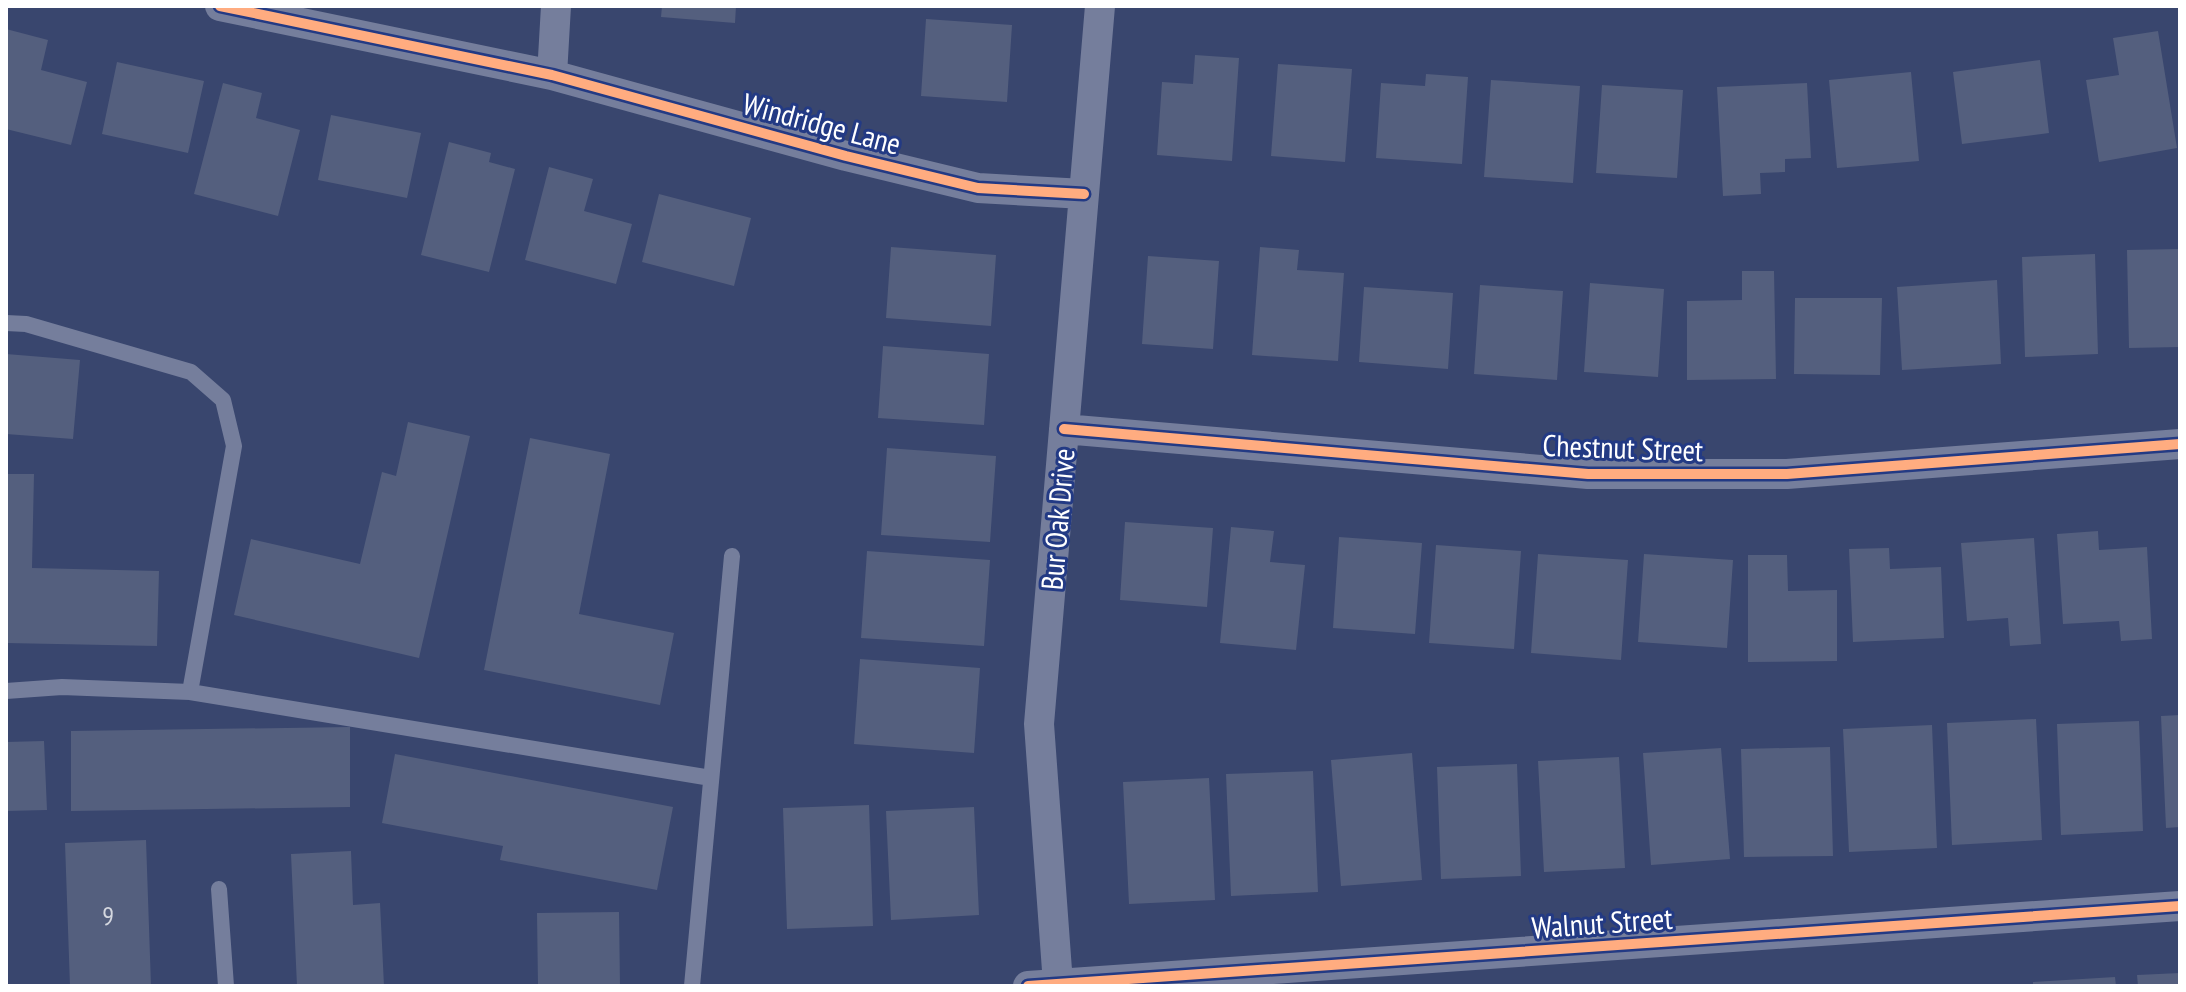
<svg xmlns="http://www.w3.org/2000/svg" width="2186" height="992" font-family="'PT Sans Narrow',sans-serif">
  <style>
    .building { fill: #545f7e }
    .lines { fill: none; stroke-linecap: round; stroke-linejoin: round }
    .lane { stroke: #757e9c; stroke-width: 16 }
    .street { stroke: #757e9c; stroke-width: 30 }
    .cycleway-casing { stroke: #233a84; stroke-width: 15 }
    .cycleway { stroke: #ffac80; stroke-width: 10 }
    .labels { text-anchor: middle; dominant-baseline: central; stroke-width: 6; stroke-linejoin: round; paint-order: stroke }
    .number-label { font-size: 26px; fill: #d4d7df }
    .street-label { font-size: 30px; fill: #fff; stroke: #233a84 }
  </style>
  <rect width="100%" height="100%" fill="#39466e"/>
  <path class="building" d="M662,6H736L735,23L661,17Z
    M926,19L1012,25L1007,102L921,96Z
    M6,29L48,40L41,70L87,82L71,145L6,129Z
    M2158,31L2177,148L2099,162L2086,80L2119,75L2113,38Z
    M1195,55L1239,58L1232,161L1157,155L1162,82L1193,84Z
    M2040,60L2049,133L1962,144L1953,72Z
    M117,62L204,81L188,153L102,134Z
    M1278,64L1352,69L1345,162L1271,156Z
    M1911,72L1919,161L1837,168L1829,80Z
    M1426,74L1468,77L1462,164L1376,158L1381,83L1425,86Z
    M1491,80L1580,86L1573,183L1484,177Z
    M223,83L262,93L256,118L300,130L278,216L194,194Z
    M1807,83L1811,158L1785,159V172L1760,173L1761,194L1723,196L1717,87Z
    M1602,85L1683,90L1677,178L1596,173Z
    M331,115L421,133L407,198L318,180Z
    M449,142L491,153L489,162L515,169L489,272L421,255Z
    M549,167L593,179L584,211L632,224L616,284L525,260Z
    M659,194L751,218L734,286L642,262Z
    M891,247L996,255L991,326L886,318Z
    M1260,247L1299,250L1297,270L1344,273L1338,361L1252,355Z
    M2180,249V347L2129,348L2127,250Z
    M2095,254L2098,354L2025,357L2022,257Z
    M1148,256L1219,261L1213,349L1142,344Z
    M1742,271H1774L1776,379L1687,380V301L1742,300Z
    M1997,280L2001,364L1902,370L1897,287Z
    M1590,283L1664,289L1658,377L1584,372Z
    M1480,285L1563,291L1557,380L1474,374Z
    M1364,287L1453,293L1448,369L1359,362Z
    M1795,298H1882L1880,375L1794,374Z
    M883,346L989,354L984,425L878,418Z
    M6,354L80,360L73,439L6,434Z
    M408,422L470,436L419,658L234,615L251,539L360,564L382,472L396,476Z
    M530,438L610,454L579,614L674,633L660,705L484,670Z
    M887,448L996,456L990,542L881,535Z
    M6,474H34L32,568L159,571L157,646L6,643Z
    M1125,522L1213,528L1207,607L1120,600Z
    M1231,527L1274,531L1270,562L1305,565L1296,650L1220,643Z
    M2098,531L2099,550L2147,547L2152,639L2121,641L2119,621L2063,624L2057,534Z
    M1339,537L1422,543L1415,634L1333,628Z
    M2034,538L2041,644L2010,646L2008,618L1967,621L1961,543Z
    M1436,545L1521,551L1514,649L1429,643Z
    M1889,548L1890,569L1941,567L1944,638L1853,642L1849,549Z
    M867,551L990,560L984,646L861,638Z
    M1538,554L1628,560L1621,660L1531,653Z
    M1644,554L1733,560L1727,648L1638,642Z
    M1748,555H1787L1788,591L1837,590V661L1748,662Z
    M860,659L980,668L974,753L854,744Z
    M2180,715V827L2166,828L2161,716Z
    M2036,719L2042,840L1952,845L1947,723Z
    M2139,721L2143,831L2061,835L2057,724Z
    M1932,725L1937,848L1849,852L1843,729Z
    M350,727V807L71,811V731Z
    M44,741L47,810L6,811V742Z
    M1830,747L1833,856L1744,857L1741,749Z
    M1721,748L1730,859L1651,865L1643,753Z
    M1412,753L1422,880L1341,886L1331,760Z
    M395,754L673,807L657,890L500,860L503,846L382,823Z
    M1619,757L1625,868L1544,872L1538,761Z
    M1517,764L1521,876L1441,879L1437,767Z
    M1313,771L1318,892L1231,896L1226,774Z
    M1209,778L1215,900L1129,904L1123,782Z
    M869,805L873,926L787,929L783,808Z
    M974,807L979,915L891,920L886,811Z
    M146,840L151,986H70L65,843Z
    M351,851L353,905L380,903L384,986H297L291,854Z
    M619,912L620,986H538L537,913Z
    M2180,973V986H2138L2137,975Z
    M2115,977L2116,986H2033V982Z"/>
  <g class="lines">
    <path class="lane" d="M6,323L26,324L191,372L223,400L234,446L190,692
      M6,691L62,687L190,692L711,778
      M219,889L226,986
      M692,986L732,556"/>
    <path class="street" d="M220,6L552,75L846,156L978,188L1084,194
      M552,75L556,6
      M1064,429L1588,474H1787L2180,444
      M1058,984L1039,724L1100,6
      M1028,986L2180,906"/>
    <defs>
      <path id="cycleway" d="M220,6L552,75L846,156L978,188L1084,194
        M1064,429L1588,474H1787L2180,444
        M1028,986L2180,906"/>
    </defs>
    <use href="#cycleway" class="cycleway-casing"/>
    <use href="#cycleway" class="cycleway"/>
  </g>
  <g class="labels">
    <g class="number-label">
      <text x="108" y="915">9</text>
    </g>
    <g class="street-label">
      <text transform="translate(822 123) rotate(15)">Windridge Lane</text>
      <text transform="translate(1623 447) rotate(2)">Chestnut Street</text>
      <text transform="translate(1057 519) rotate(-85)">Bur Oak Drive</text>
      <text transform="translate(1602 922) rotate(-4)">Walnut Street</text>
    </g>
  </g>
  <rect width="2186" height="992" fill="none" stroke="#ffffff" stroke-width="16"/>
</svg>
